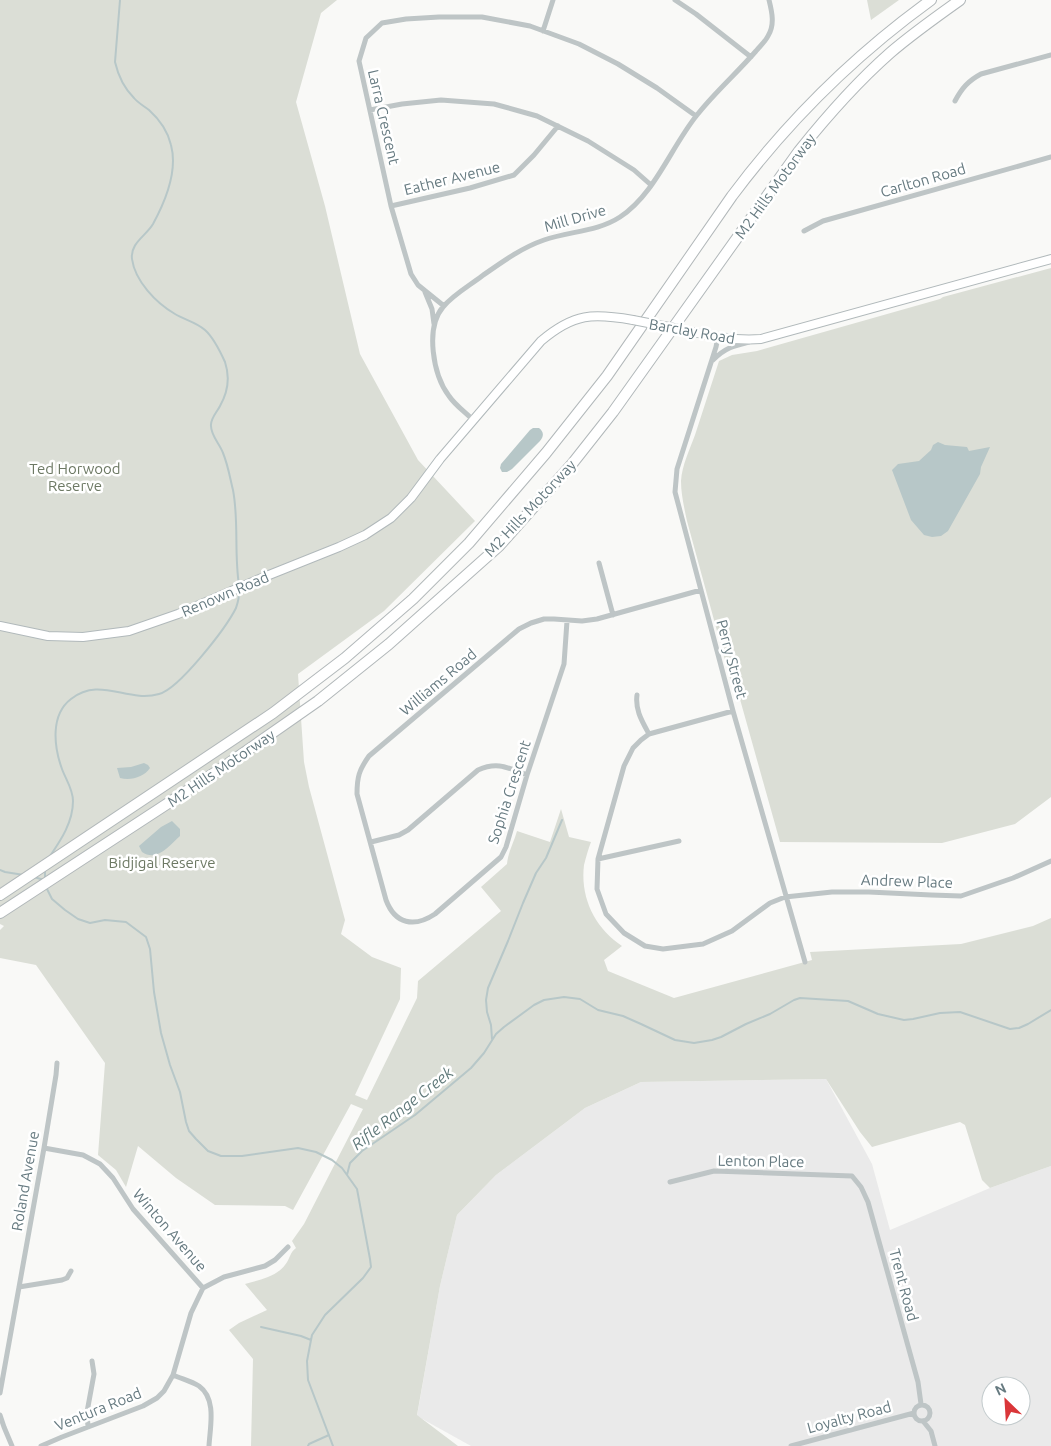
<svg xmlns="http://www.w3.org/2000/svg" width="1051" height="1446" font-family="Ubuntu,sans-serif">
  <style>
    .built { fill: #eaeaea; fill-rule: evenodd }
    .green { fill: #dbded6 }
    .water { fill: #b7c7c8 }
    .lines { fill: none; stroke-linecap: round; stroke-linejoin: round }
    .stream { stroke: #b7c7c8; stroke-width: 2 }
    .secondary-casing { stroke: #b1b9bb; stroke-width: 10 }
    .motorway-casing { stroke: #b2b8ba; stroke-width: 12 }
    .minor { stroke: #bec5c6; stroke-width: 5 }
    .secondary { stroke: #fff; stroke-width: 8 }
    .motorway { stroke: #fff; stroke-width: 10 }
    .secondary-bridge-casing { stroke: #b1b9bb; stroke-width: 10; stroke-linecap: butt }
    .secondary-bridge { stroke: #fff; stroke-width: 8 }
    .labels { text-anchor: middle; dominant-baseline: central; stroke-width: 5; stroke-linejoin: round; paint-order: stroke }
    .street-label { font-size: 15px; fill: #667a80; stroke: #fff }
    .park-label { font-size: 15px; fill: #6d7964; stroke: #fff }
    .water-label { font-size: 16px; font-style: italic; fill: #60797a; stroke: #fff }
  </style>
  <rect width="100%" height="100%" fill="#f9f9f7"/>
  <path class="built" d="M826,1079L872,1164L890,1230L990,1188L1051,1166V1446H471L417,1416L440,1286L457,1215L496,1175L585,1108L641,1082ZM991,1386H1021V1416H991Z"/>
  <path class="green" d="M0,0H337L321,13L296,102L325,206L360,354L418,460L475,521L384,611L298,674L304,762L309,787L345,920L341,934L372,957L401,968L400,999L355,1095L367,1100L417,998L418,981L501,911L481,887L507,864C508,852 514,842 517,831L550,842L561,809L569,837L591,842C588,850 586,857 584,865C580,898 595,928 622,946L604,960L608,971L674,998L812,960L810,952L961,944L1033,926L1051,918V1166L990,1188L982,1180L965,1125L960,1122L872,1147L860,1132L826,1079L641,1082L585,1108L496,1175L457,1215L440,1286L417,1415L458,1446H251L253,1359L229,1330L239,1323L267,1310L245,1284C259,1280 276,1277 285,1265C290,1259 290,1252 296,1248L292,1241L304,1224L363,1109L351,1104L293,1210L285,1206L215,1205L176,1178L138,1146L126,1187L116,1170L98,1155L105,1063L36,965L0,958V930L4,926L0,924Z
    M867,0H899L871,20Z
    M1051,268V797L1015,824L942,843L780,842L736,685L732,686L687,521C684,507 681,494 681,481C682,465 690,449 695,435L719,361L732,355L757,351L940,299L943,297Z"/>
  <path class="water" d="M533,428H539C544,432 544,436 540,441L512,469L507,472H502L500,468L501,464L530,430Z
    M938,442L945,445L967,447L969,451L990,447L981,467L980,474L948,531L941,536L932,537L924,535L911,520L892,470L898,464L919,461L931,450L933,445Z
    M144,763L148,765L150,768C144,777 131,781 120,778L117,768L131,767Z
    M172,821L180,829V836C169,846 157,862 142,852L139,846L161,827Z"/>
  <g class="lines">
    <path class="stream" d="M120,0L115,62C118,75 124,88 134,98C138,103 144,106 149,110C159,119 168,132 171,145C178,171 165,202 153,224C146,236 130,243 132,259C135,281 156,303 175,314C185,320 196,322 205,330C214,338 220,351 225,362C230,377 228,392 220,406C217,412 210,419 211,426C211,436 220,444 223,453C228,465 230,478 233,490C239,521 234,553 239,585
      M50,856C61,840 73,822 73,801C73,789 66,780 62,769C54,747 50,715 71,699C100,676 127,703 159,694C179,689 226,628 236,608C238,602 240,596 239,589
      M0,870L5,872L24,875
      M34,877L44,880
      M45,880V870
      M46,887L52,899L65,910L78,919L90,923L105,920L126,922L146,937L150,949L154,992L161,1033L170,1065L180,1092L186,1122L189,1131L196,1139L208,1151L221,1156H242L298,1148L316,1152L332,1160L342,1168L357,1189L370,1259L371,1267L363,1278L325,1315L312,1335L311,1340L307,1361L308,1380L333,1446
      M492,1039L491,1025L487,1012L486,1000L488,988L508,941L523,903L536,873L546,858L562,820
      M347,1175L350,1163L362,1151L415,1115L471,1068L484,1053L496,1034L504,1027L534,1005L544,1000L564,997L580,999L598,1010L623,1016L641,1024L675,1040L694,1043L712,1040L721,1037L746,1024L770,1014L794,1000L800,998L848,1001L878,1014L904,1020L913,1019L940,1013L960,1012L1010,1029L1019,1028L1028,1024L1051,1010
      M261,1327L301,1336L311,1340
      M308,1446L309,1444L329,1435"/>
    <defs>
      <path id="secondary" d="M684,330C710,336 734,341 761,339L1051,259
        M0,626L48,636L83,637L129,631L178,614L264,577L339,547L365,535L391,518L411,498L440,459L541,341C574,313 593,313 633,320"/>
      <path id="motorway" d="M0,895L273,713L345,658L413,599L469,543L546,453L607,376L732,196C788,121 855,55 931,0
        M0,913L222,768L318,701L389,644L499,546L572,464L613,412L799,151C827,116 856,83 890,53C912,34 936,17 960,0"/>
    </defs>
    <use href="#secondary" class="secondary-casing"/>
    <use href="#motorway" class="motorway-casing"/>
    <path class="minor" d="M675,0L696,14L751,57
      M543,31L553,0
      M955,101C962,88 968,81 981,74L1051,55
      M370,110L402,104L441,100L494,104L537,116L588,141L634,170L651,185
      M391,206L470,188L514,175L534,155L558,126
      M804,231L823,221L1051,157
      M425,292L432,309L434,324
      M444,306L418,285L411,274L391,206L359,61L366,38L382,23L406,19L439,17H482L530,26L579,44L618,64L657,88L696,116
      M718,337L716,347L677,469L675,492L733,711L805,962
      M713,360C725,348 733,346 749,342
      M473,420C465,412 455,405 449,396C433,375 425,328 443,307C454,294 469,286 482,276C502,262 521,248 544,240C569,231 597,232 620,217C655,194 671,147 697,115C715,92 737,73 756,51C760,46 765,42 768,36C775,25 772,12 769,0
      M599,563L613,615
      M567,621L564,664L527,775L506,847L501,857L435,914C414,928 395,924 386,900L357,794C357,777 359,770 369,756L519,629L531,623L544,619H554L582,621L597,619L701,590
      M637,695C635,710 642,721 649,734
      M733,711L649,734L641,740L633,748L624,766L598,859L597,889L606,914L624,933L645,946L663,949L703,944L732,931L770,903L785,897L832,892H869L931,895L961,896L1013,878L1051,861
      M371,842L399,835L408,830L478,770C498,761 508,768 527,775
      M598,859L679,841
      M44,1148L83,1155L100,1164L113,1178L133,1209L203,1288
      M670,1182L714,1171L852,1176L861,1187L868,1202L918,1382L921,1404
      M19,1287L62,1280L67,1278L71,1271
      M173,1375C182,1379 191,1381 199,1386C217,1399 210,1427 209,1446
      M0,1393L44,1148L56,1075L57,1063
      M914 1413a8 8 0 1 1 16 0a8 8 0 1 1-16 0Z
      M0,1415L4,1427L12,1446
      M923,1421L931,1431L935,1446
      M88,1427L87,1412L94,1374L92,1361
      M41,1446L62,1437L143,1406L157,1398L164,1391L173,1375L191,1313L203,1288L224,1277L265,1266L275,1260L288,1247
      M791,1446L914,1413"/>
    <use href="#secondary" class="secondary"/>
    <use href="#motorway" class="motorway"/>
    <defs>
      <path id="secondary-bridge" d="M633,320L684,330"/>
    </defs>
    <use href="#secondary-bridge" class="secondary-bridge-casing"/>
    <use href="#secondary-bridge" class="secondary-bridge"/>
  </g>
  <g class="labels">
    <g class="street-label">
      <text transform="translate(384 117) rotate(77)">Larra Crescent</text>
      <text transform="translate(452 178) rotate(-14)">Eather Avenue</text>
      <text transform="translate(923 180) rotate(-16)">Carlton Road</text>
      <text transform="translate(775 186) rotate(-54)">M2 Hills Motorway</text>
      <text transform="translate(575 218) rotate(-16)">Mill Drive</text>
      <text transform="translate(692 331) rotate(10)">Barclay Road</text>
      <text transform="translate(530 508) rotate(-47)">M2 Hills Motorway</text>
      <text transform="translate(225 594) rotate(-23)">Renown Road</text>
      <text transform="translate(732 659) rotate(75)">Perry Street</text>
      <text transform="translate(438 682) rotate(-40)">Williams Road</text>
      <text transform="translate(221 768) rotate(-34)">M2 Hills Motorway</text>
      <text transform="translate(509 792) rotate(-72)">Sophia Crescent</text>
      <text transform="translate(907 881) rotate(2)">Andrew Place</text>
      <text transform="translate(761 1161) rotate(1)">Lenton Place</text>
      <text transform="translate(25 1181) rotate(-80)">Roland Avenue</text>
      <text transform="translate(170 1230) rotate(49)">Winton Avenue</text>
      <text transform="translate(904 1285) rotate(75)">Trent Road</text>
      <text transform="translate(98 1409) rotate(-22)">Ventura Road</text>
      <text transform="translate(849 1417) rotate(-15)">Loyalty Road</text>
    </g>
    <g class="park-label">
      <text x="75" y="468">Ted Horwood<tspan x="75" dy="17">Reserve</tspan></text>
      <text x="162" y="862">Bidjigal Reserve</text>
    </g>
    <g class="water-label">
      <text transform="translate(402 1108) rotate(-38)">Rifle Range Creek</text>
    </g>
  </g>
  <g transform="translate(1006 1401) rotate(335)"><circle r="24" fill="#ffffff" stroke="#c2cacc"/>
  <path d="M0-4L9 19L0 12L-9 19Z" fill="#da3639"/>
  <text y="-8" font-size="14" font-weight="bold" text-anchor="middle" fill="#667a80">N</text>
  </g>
</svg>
